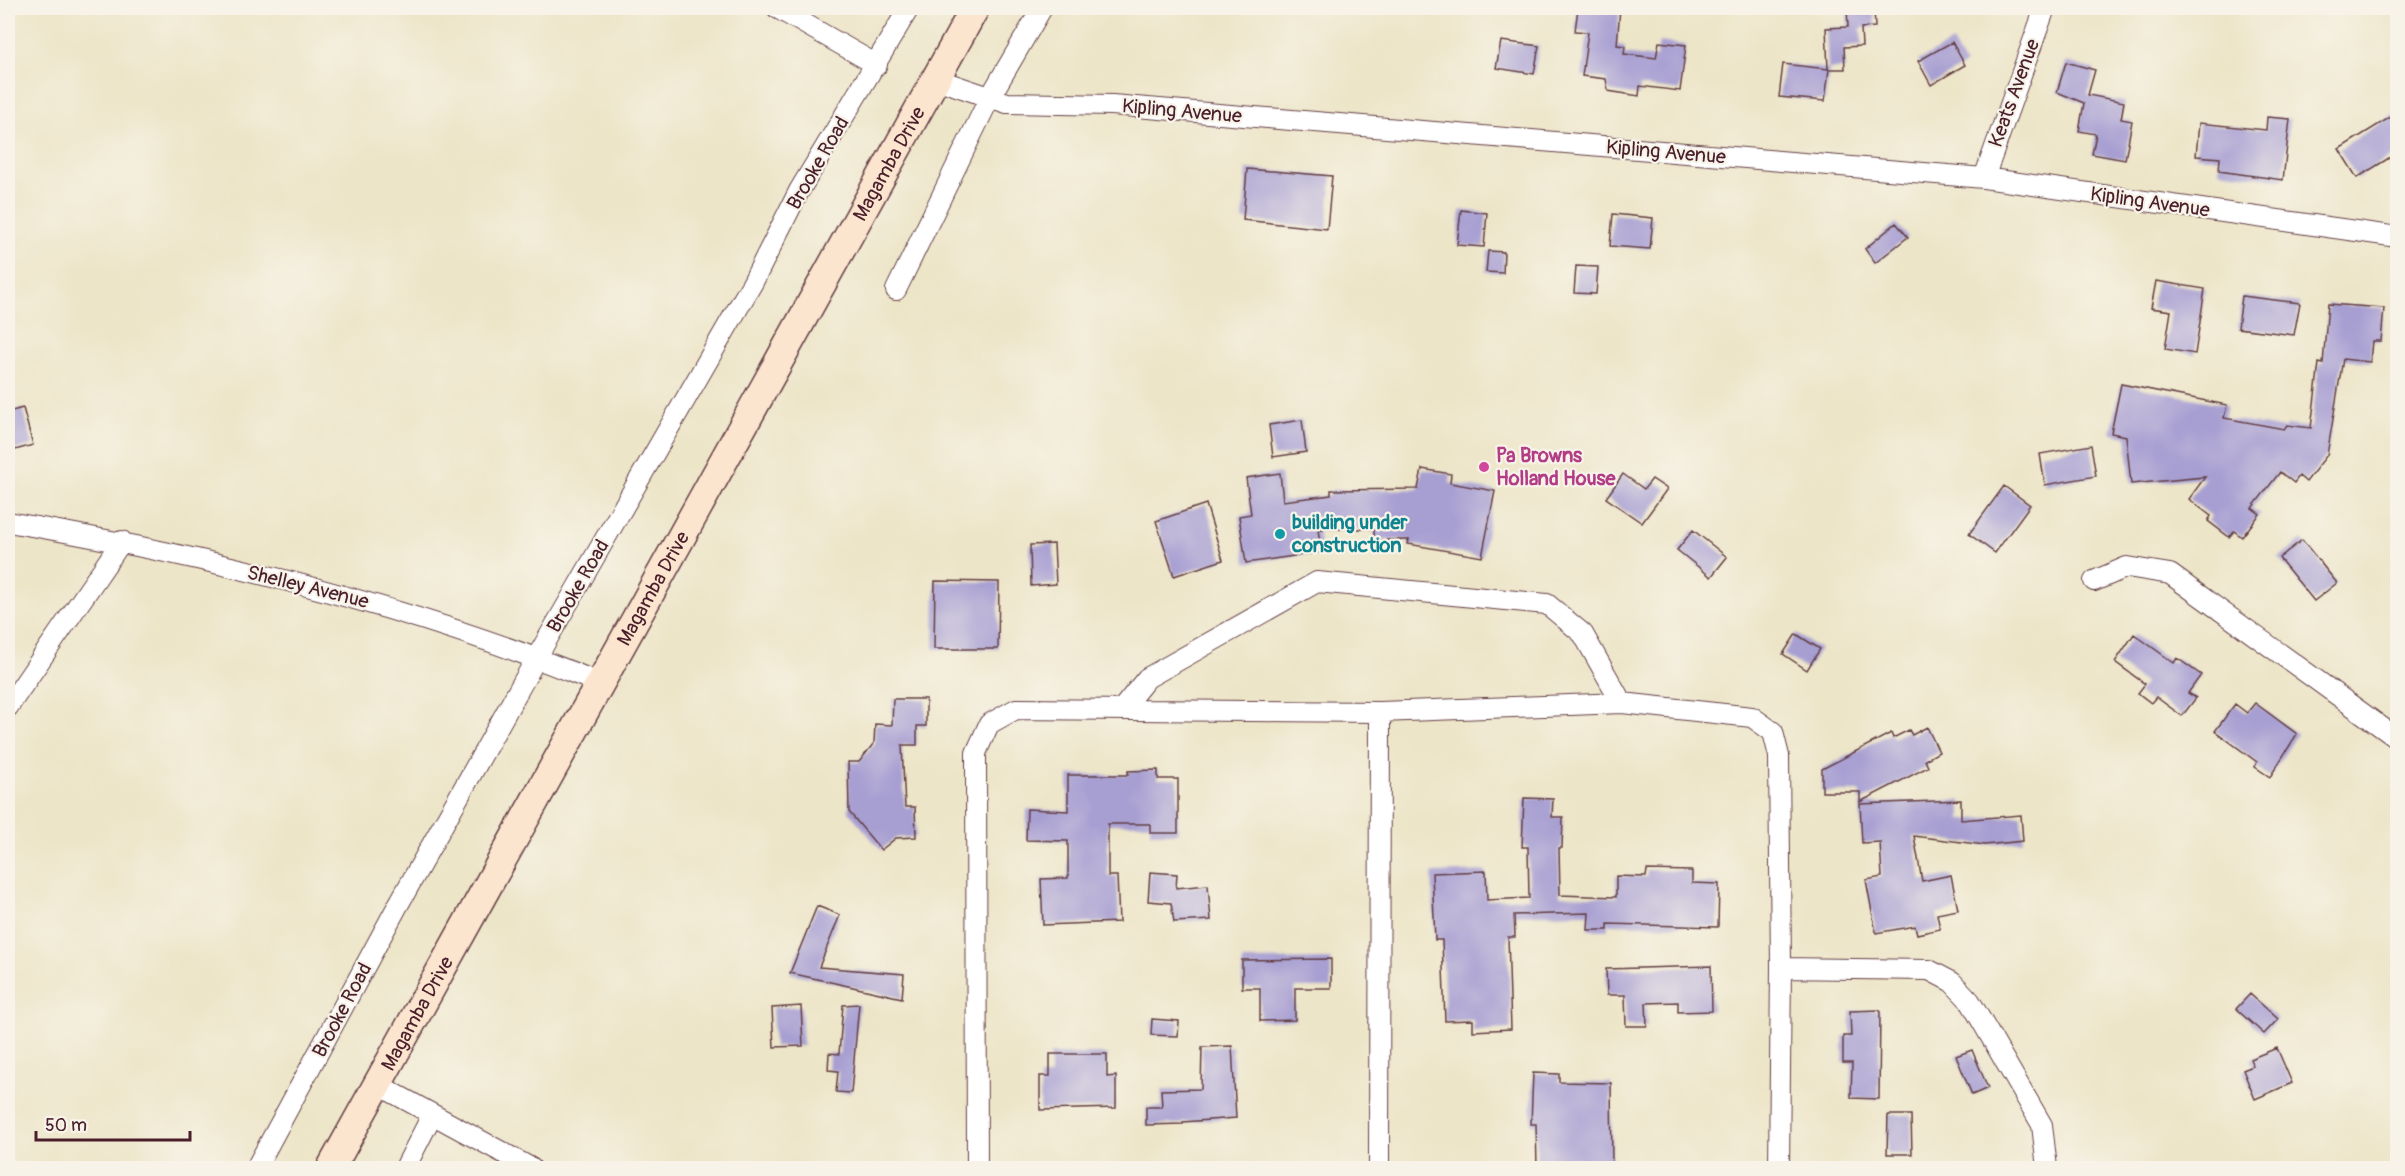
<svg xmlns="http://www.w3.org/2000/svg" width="2405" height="1176" font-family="Pangolin,sans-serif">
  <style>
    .building { fill: #a79fd2 }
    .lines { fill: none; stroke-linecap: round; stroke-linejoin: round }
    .street-casing { stroke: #623d43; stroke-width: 22 }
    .secondary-casing { stroke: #623d43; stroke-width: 31 }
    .street { stroke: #fff; stroke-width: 20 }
    .secondary { stroke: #fce5cf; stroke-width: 28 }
    .hotel-dot { fill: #d1479c; stroke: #f7f3e8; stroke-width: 2 }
    .culture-dot { fill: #0f9aa8; stroke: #f7f3e8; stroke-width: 2 }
    .labels { text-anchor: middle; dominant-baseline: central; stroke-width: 4.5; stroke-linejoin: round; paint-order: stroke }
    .street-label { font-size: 20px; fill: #4a1f2b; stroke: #f7f3e8 }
    .hotel-label { font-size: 20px; font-weight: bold; fill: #b23c85; stroke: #f7f3e8; text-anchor: start }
    .culture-label { font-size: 20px; font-weight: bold; fill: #0d838f; stroke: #f7f3e8; text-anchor: start }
  </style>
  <rect width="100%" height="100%" fill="#f7f3e8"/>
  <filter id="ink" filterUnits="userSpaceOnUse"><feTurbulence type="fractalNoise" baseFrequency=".0167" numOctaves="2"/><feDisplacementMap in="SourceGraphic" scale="12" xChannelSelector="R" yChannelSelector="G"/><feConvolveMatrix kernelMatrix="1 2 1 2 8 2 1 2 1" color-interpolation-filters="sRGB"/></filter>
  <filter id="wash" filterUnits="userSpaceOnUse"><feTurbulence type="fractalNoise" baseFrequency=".008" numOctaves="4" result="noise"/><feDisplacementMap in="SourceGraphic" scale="24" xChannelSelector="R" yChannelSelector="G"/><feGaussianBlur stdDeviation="1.35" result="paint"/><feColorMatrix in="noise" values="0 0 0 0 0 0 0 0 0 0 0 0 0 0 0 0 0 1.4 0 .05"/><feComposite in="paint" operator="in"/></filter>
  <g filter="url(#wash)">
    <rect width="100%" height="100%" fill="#ede5c8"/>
    <g id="blocks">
      <path class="building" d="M1578,8H1620L1617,45L1625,46L1624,54L1656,58L1659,42L1686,45L1680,91L1640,86L1639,96L1608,91L1606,79L1582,76L1588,32L1575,31Z
        M1847,8H1874L1875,27L1861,28L1862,46L1844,47L1845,69H1829L1825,101L1779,97L1783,64L1828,69L1826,28L1848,27Z
        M1501,41L1539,46L1534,74L1496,68Z
        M1952,42L1965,65L1931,85L1918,61Z
        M2066,62L2095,70L2088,95L2124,102L2121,119L2132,121L2125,160L2092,154L2096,134L2079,131L2084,103L2057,92Z
        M2397,113V153L2357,178L2339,149Z
        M2267,117L2290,119L2283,180L2219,171L2220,158L2196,156L2199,123L2266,130Z
        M1247,169L1332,176L1327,229L1243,220Z
        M1461,210L1487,213L1484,247L1457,245Z
        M1613,214L1653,218L1650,249L1610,246Z
        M1896,223L1908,237L1875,263L1865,249Z
        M1488,251L1504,252L1503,273L1486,272Z
        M1576,266L1598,267L1596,294L1574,293Z
        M2156,281L2205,289L2195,354L2165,349L2171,311L2151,308Z
        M2242,296L2300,303L2294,335L2238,328Z
        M2328,304L2384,308L2381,341H2372L2370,362L2343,359L2327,455L2306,482L2299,476L2294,483L2280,472L2252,508L2260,514L2242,537L2234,531L2229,537L2208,521L2211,516L2189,499L2205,477L2131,484L2126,436L2111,433L2121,384L2227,405L2224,418L2284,429L2287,425L2311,428L2319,363L2323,364Z
        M23,408L33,445L8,452V412Z
        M1302,420L1306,452L1273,457L1269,425Z
        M2091,445L2096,476L2045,485L2040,454Z
        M1422,469L1451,474L1450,483L1495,491L1482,557L1408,544L1409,540H1374V529H1318L1321,552L1246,563L1239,516L1251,514L1246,478L1280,473L1283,501L1331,495V490L1418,489Z
        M1623,474L1644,489L1652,479L1667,489L1642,523L1606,498Z
        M2004,486L2030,505L1995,553L1969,534Z
        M1206,504L1223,560L1174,576L1156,521Z
        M1693,530L1727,557L1711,577L1677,550Z
        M2302,540L2337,583L2314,601L2279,558Z
        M1054,544L1056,584L1031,586L1030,545Z
        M935,581L999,582L998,649H934Z
        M1796,634L1820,649L1807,670L1783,654Z
        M2134,634L2174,663L2177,658L2201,675L2188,693L2196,698L2182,716L2156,697L2151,703L2138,693L2145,684L2115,662Z
        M893,699H926V726H917V745H902L905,807H915L916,837L896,838L881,850L849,812L848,762H859L874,743L875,724L892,725Z
        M2255,703L2297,734L2270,777L2255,767L2257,762L2215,731L2235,704L2247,713Z
        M1927,727L1939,752L1925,760L1928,767L1860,802V792H1822V769L1891,733L1893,738L1909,730L1912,735Z
        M1158,770V779H1178V833H1150V824H1108V876H1117L1119,922L1043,925L1041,879L1068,878V841L1026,840L1027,809L1068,811V775H1128V771Z
        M1524,798L1553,799L1552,817H1563L1562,848H1559L1560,895L1616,897V876L1646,877L1647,870L1692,871V883L1719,884L1718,927L1608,924V930H1588L1589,913L1514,915L1515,937H1508L1511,1029L1473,1031V1020L1445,1021L1442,940H1435L1432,873L1486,871L1487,900L1529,898L1528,847H1522Z
        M1961,800V820L2021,815L2023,841L1985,845L1914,836L1922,881L1951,875L1958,910L1937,914L1940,929L1917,934L1915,926L1876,933L1866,880L1882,877L1880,842L1862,843L1860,804Z
        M1150,872L1177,874L1176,888L1208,885L1211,920L1174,922L1171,903L1148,901Z
        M817,906L840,915L819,967L904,974L902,998L790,973Z
        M1331,959V988H1295V1020L1260,1021V988H1242V960Z
        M1711,966L1712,1011L1678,1012V1002L1646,1003L1647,1026H1626L1625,995H1607L1606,969Z
        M2250,994L2278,1019L2264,1034L2236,1009Z
        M859,1004L851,1093L836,1092L838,1071L828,1070L829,1053L839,1054L843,1005Z
        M801,1006L803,1046L774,1047L772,1008Z
        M1880,1010L1879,1099L1851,1098L1852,1063H1843V1036H1851L1850,1011Z
        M1152,1019L1179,1021L1178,1036L1151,1035Z
        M1232,1046L1236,1118L1183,1122V1124L1146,1125V1107H1162L1161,1090L1201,1089L1202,1047Z
        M2277,1048L2292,1083L2255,1099L2243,1070L2253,1066L2250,1059Z
        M1972,1050L1988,1088L1972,1095L1956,1056Z
        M1050,1054H1107V1077L1116,1076V1108L1040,1110V1076H1050Z
        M1533,1073L1559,1074V1082L1611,1083L1612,1168H1537L1536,1124H1531Z
        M1888,1115H1911L1912,1154H1887Z"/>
    </g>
  </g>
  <g filter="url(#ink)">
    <use href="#blocks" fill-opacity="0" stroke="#623d43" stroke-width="1.5"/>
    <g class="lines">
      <defs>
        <path id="street" d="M777,8L877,65
          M936,79L1007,103L1112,105L1984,178L2398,237
          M1984,178L2045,8
          M896,290L990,97L1042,8
          M8,522C209,556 410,605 599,683
          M2094,581L2127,567L2170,574L2398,739
          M8,707L122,541
          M1121,710L1147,678L1317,582L1547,604L1583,634L1622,703
          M1781,968L1929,970L1952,982L1970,1001L2042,1125L2047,1168
          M377,1084L531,1168
          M256,1168L397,907L537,657L753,282L799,191L909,8
          M405,1168L432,1115
          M977,1168L976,753L989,724L1016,709L1380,712L1622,703L1752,717L1773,732L1779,756L1781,968L1779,1168
          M1379,1168L1380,712"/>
        <g id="secondary">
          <path id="s1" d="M331,1168L975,8"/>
        </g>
      </defs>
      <use href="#street" class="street-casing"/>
      <use href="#secondary" class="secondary-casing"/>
      <use href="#street" class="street"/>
      <use href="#secondary" class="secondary"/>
    </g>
  </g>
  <circle class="hotel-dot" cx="1484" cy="467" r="6"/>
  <circle class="culture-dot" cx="1280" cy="534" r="6"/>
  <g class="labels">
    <g class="street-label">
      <text transform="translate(2014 93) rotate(-70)">Keats Avenue</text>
      <text transform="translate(1182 111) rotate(5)">Kipling Avenue</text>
      <text transform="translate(1666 152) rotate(5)">Kipling Avenue</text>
      <text transform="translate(818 163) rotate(-60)">Brooke Road</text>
      <text stroke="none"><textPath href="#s1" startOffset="1149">Magamba Drive</textPath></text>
      <text transform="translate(2150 202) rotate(8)">Kipling Avenue</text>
      <text transform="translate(578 586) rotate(-60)">Brooke Road</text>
      <text transform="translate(308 587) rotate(14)">Shelley Avenue</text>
      <text stroke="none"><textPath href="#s1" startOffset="663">Magamba Drive</textPath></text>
      <text transform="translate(342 1010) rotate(-62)">Brooke Road</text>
      <text stroke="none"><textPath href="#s1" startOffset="177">Magamba Drive</textPath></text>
    </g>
    <g class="hotel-label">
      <text x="1496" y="455">Pa Browns<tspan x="1496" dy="23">Holland House</tspan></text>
    </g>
    <g class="culture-label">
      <text x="1292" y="522">building under<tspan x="1292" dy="23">construction</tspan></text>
    </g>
  </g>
  <rect width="2405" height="1176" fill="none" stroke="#f7f3e8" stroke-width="30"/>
  <path d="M36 1131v9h154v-9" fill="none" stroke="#4a1f2b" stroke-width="3"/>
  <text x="45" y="1131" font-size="18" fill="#4a1f2b" stroke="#f7f3e8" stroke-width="4.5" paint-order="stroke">50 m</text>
</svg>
